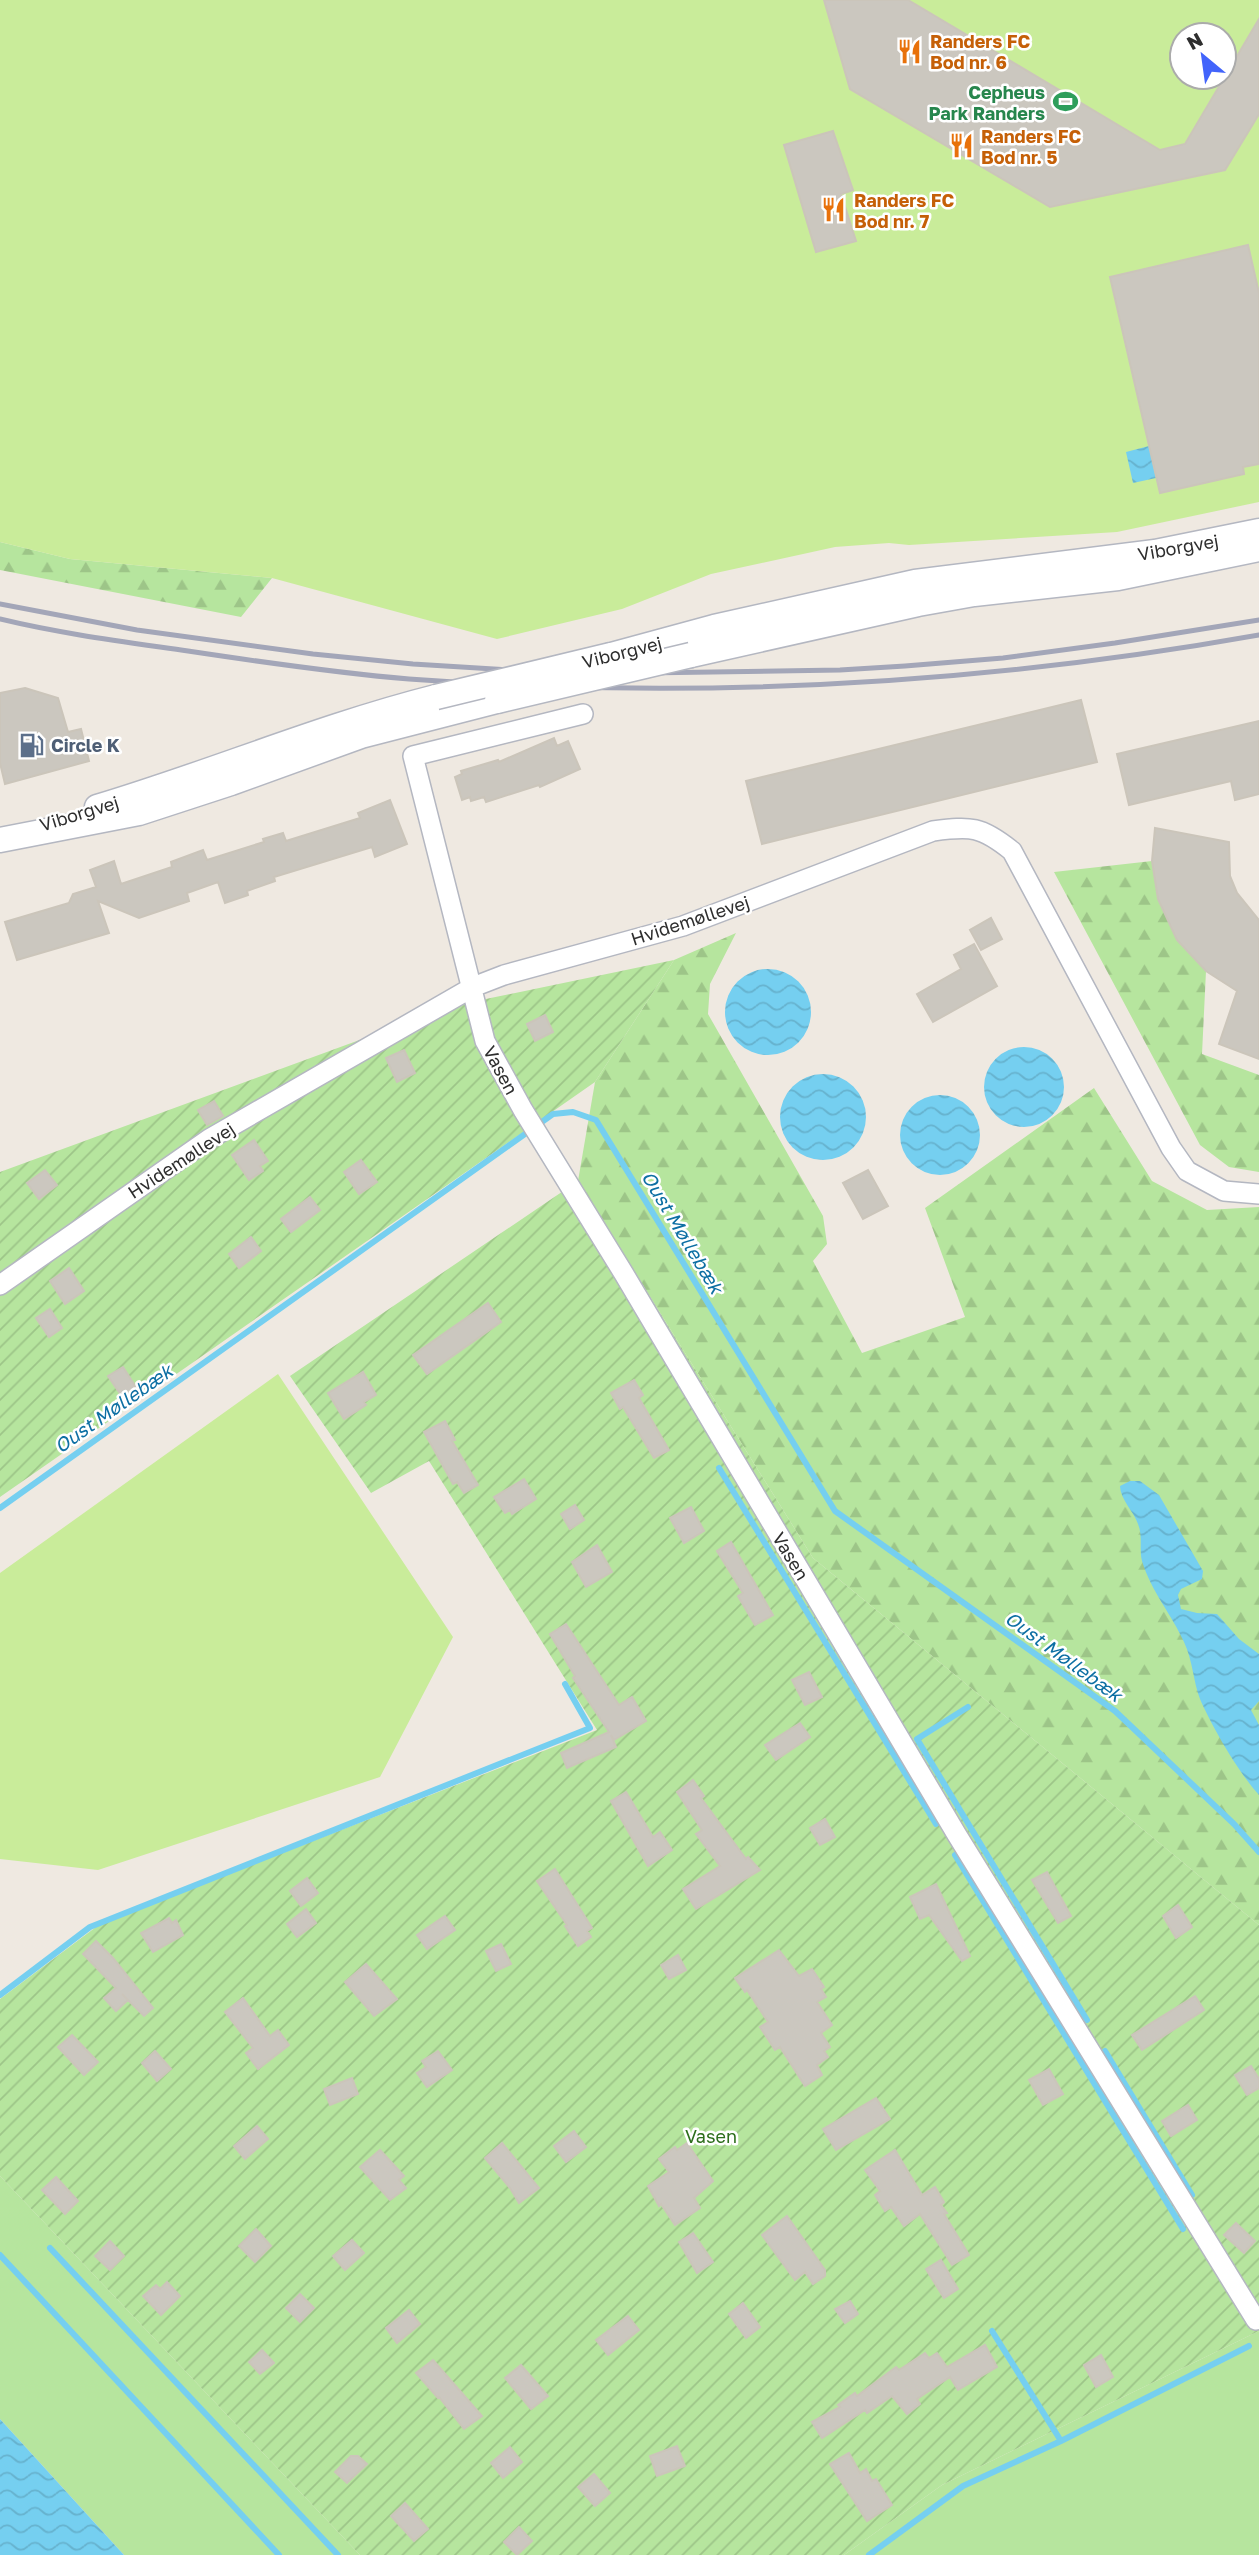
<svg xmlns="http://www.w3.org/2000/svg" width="1259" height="2555" font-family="'Golos Text',sans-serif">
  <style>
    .grass { fill: #b6e59e }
    .forest { fill: url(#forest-firs) }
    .garden { fill: url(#garden-furrows) }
    .pitch { fill: #c9ec9a; fill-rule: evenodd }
    .water { fill: url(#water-waves) }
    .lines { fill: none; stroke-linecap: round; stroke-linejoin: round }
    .stream { stroke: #75cff0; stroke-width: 6 }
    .building { fill: #cbc7bf; stroke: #cbc5ba; stroke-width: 2 }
    .minor-casing { stroke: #b4b7c1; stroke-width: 22 }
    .tertiary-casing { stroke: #b4b7c1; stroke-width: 27 }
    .minor { stroke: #fff; stroke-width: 19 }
    .tertiary { stroke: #fff; stroke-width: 24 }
    .rail { stroke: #a3a6b8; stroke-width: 5 }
    .tertiary-bridge-casing { stroke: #b4b7c1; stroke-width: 27; stroke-linecap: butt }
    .tertiary-bridge { stroke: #fff; stroke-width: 24 }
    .labels { text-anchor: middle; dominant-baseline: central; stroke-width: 5; stroke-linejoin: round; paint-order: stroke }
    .food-label { font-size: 18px; font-weight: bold; fill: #c56008; stroke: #fff; text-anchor: start }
    .leisure-label { font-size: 18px; font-weight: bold; fill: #27864d; stroke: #fff; text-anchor: end }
    .street-label { font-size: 18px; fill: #2e2e2e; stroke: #fff }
    .service-label { font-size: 18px; font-weight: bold; fill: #4e5e75; stroke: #fff; text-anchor: start }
    .park-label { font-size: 18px; fill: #2c6e1b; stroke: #fff }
    .water-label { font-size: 19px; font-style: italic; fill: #0d6fa3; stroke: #fff }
  </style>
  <defs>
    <pattern id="forest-firs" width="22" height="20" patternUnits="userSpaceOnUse" patternTransform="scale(1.75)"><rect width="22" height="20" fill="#b6e59e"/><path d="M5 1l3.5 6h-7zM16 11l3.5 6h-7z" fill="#9dc588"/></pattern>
    <pattern id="garden-furrows" width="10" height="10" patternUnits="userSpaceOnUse" patternTransform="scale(1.75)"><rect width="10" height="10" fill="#b6e59e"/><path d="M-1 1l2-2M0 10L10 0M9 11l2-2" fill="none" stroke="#9dc588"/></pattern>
    <pattern id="water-waves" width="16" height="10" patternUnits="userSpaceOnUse" patternTransform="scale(1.75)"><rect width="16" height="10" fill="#75cff0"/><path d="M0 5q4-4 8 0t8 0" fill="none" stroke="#66b2ce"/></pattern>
  </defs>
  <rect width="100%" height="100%" fill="#efe9e1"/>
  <path class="grass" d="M0,2176L360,2555H124L0,2419Z
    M1259,2331V2555H844L942,2485Z"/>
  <path class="forest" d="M0,542L70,559L272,578L241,617L0,570Z
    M1152,861L1158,899L1177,940L1206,971L1202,1054L1259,1075V1172L1229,1167L1200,1145L1054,872Z
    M736,933L710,984L708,1014L823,1216L827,1244L813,1261L862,1353L965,1317L925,1208L1094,1088L1152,1181L1207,1210L1259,1207V1925L813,1558L578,1181L595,1082L674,960Z"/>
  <path class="garden" d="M674,960L595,1082L0,1497V1172L452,1006Z
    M578,1181L813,1558L1259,1925V2331L942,2485L844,2555H360L0,2176V1999L100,1924L597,1730L429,1461L371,1493L290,1376Z"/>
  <path class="pitch" d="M0,0H1259V502L1117,532L909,545L889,543L835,547L711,574L622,609L497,639L272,578L70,559L0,542ZM1182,35H1224V77H1182Z
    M278,1374L453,1637L380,1777L98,1870L0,1859V1573Z"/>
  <path class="water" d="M1149,446L1156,478L1133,483L1126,452Z
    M725 1012a43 43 0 1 1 86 0a43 43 0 1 1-86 0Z
    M984 1087a40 40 0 1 1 80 0a40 40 0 1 1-80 0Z
    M780 1117a43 43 0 1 1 86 0a43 43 0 1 1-86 0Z
    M900 1135a40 40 0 1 1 80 0a40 40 0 1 1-80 0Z
    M1130,1481H1140L1159,1495L1203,1571L1202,1579L1181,1589L1178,1595L1181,1609L1197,1613L1217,1614L1239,1639L1259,1654V1701L1251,1710L1259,1725V1795C1239,1773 1212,1727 1200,1699C1193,1681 1193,1661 1184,1642C1172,1615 1151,1591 1142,1561C1139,1550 1143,1536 1138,1524C1134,1512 1120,1499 1120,1486Z
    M0,2419L124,2555H0Z"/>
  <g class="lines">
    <path class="stream" d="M719,1468L936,1824
      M0,1508L553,1114L573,1112L596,1120L835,1511L1115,1711L1234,1824L1259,1852
      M968,1707L917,1739L1087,2020
      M955,1855L1183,2229
      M0,1995L90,1927L590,1728L565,1684
      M1105,2051L1192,2195
      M50,2248L338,2555
      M0,2255L279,2555
      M992,2331L1061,2441
      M869,2555L963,2486L1061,2441L1249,2346"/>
  </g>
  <path class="building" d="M824,0H908L1160,150L1185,144L1259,19V114L1225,170L1050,207L850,89Z
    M833,131L853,190L841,194L856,241L816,252L784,145Z
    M1248,245L1259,293V464L1243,467L1244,474L1160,493L1110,277Z
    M25,688L58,698L68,732L81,729L89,761L5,784L0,763V693Z
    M1081,700L1097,762L762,844L746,781Z
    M1259,721V794L1235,800L1231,781L1129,805L1117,754Z
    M554,738L557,746L568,741L580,769L540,787L539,785L486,802L484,797L471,801L470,797L462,800L455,777L462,774L461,771L498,760L499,762Z
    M390,800L407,844L375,857L372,847L274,877L275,881L247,891L248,895L225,903L218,882L187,893L189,901L139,918L98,901L109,933L17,960L5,922L69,903L73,894L96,887L90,870L114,861L121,884L172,867L171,862L203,850L207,860L264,842L263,839L283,833L286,841L360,818L358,813Z
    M1155,828L1229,842L1230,876L1237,893L1259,920V1059L1219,1044L1237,991L1206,971L1177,940L1158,899L1152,861Z
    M991,918L1002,939L981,950L970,930Z
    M974,944L997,986L933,1022L917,994L961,969L954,955Z
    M545,1015L553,1032L535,1041L527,1024Z
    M404,1050L415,1073L397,1082L386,1058Z
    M214,1101L223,1116L207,1125L198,1110Z
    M254,1140L268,1161L260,1166L263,1171L249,1180L232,1155Z
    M361,1160L377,1182L359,1194L344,1172Z
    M45,1170L57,1185L39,1199L27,1183Z
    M868,1170L888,1206L863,1219L843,1183Z
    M310,1197L320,1210L291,1232L281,1219Z
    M251,1237L261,1251L239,1268L229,1254Z
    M69,1268L84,1291L65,1304L50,1281Z
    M488,1303L501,1322L427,1374L413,1355Z
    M50,1309L62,1328L49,1337L36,1318Z
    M123,1367L139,1392L125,1401L108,1376Z
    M363,1372L376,1395L364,1402L366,1405L344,1419L328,1393Z
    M634,1380L643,1395L639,1398L669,1450L654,1458L623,1407L620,1409L611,1393Z
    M445,1421L455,1440L452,1441L478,1485L464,1493L457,1482L453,1484L424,1432Z
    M524,1479L536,1499L512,1514L510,1510L505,1513L494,1497Z
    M575,1505L584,1520L570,1529L561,1514Z
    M691,1507L704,1531L684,1543L670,1518Z
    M731,1542L773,1615L755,1625L738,1596L743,1593L717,1551Z
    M597,1545L612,1572L586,1587L572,1562Z
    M566,1624L619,1705L632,1697L646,1721L614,1740L611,1735L616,1747L567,1768L561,1753L609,1732L573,1678L575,1676L550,1634Z
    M809,1672L822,1697L805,1705L792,1680Z
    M800,1723L810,1737L776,1760L765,1745Z
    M693,1780L704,1796L701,1798L746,1859L748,1857L760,1870L696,1909L683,1889L720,1866L696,1834L702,1830L677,1792Z
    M626,1792L653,1837L660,1832L672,1850L648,1866L611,1801Z
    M825,1819L835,1837L820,1845L810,1828Z
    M555,1869L592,1928L587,1931L591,1937L578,1946L565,1926L567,1925L537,1881Z
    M1047,1872L1071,1916L1058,1923L1032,1880Z
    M307,1878L318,1893L301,1906L290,1891Z
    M936,1884L970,1956L962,1961L929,1915L920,1919L910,1897Z
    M1178,1905L1192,1927L1176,1938L1163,1916Z
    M306,1909L316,1923L297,1937L287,1924Z
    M445,1916L455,1930L427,1949L417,1935Z
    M169,1918L172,1923L176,1920L183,1935L153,1952L141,1933Z
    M96,1941L113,1958L153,2008L144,2016L122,1994L128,2000L116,2011L104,1998L116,1988L83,1954Z
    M501,1944L511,1964L496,1971L486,1951Z
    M779,1950L799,1976L812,1969L824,1987L821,1989L826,1997L817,2002L832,2025L821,2033L830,2047L824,2051L828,2057L817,2065L822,2075L805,2086L780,2047L775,2050L760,2027L768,2022L747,1990L745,1992L735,1978Z
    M678,1955L686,1970L669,1979L661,1965Z
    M366,1964L397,1999L374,2016L345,1982Z
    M1195,1996L1204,2010L1142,2050L1132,2035Z
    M243,1998L270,2036L278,2030L289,2045L258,2069L246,2053L253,2048L225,2012Z
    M72,2035L98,2062L84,2075L58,2047Z
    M155,2051L171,2069L157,2081L142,2063Z
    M438,2051L452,2070L427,2087L417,2073L426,2067L422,2061Z
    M1251,2066L1259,2079V2088L1247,2095L1235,2075Z
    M1049,2069L1063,2094L1043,2105L1029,2080Z
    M352,2078L358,2094L330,2105L324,2089Z
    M876,2098L890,2119L836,2150L823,2129Z
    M1188,2105L1197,2120L1171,2136L1162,2121Z
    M257,2126L268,2139L245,2159L234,2146Z
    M574,2131L586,2147L566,2162L554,2146Z
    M502,2143L539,2188L519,2203L510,2188L485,2158Z
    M687,2143L713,2181L694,2198L700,2208L675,2225L661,2204L659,2206L648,2186L669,2172L659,2159L675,2147L677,2150Z
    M380,2150L404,2176L399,2180L406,2188L390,2200L360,2167Z
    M895,2150L922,2195L935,2187L944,2202L941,2205L947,2213L944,2214L969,2255L952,2265L920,2214L904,2226L891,2207L885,2211L875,2195L880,2191L865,2170Z
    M56,2177L78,2201L65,2214L42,2190Z
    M787,2216L825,2270V2276L813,2284L805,2272L795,2280L762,2235Z
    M1236,2223L1255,2241L1244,2253L1224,2235Z
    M256,2229L271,2246L255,2262L239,2246Z
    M693,2233L713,2262L697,2273L679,2242Z
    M352,2240L364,2253L345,2270L333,2256Z
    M110,2241L124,2256L110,2270L95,2256Z
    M941,2260L958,2289L944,2298L926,2269Z
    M167,2282L180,2296L161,2315L143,2296L156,2285L160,2289Z
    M300,2294L314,2308L300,2322L286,2308Z
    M850,2301L858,2314L845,2323L835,2309Z
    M743,2303L760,2327L746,2338L729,2314Z
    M409,2310L420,2324L397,2343L386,2328Z
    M628,2316L639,2330L608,2355L596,2340Z
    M985,2345L997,2367L958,2390L950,2377L917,2399L920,2404L907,2414L892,2396L867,2413L865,2410L822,2438L812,2422L840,2407L838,2405L855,2393L857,2396L896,2367L899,2370L925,2353L929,2358L937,2353L947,2367Z
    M262,2350L274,2363L260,2374L249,2362Z
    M1101,2355L1113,2377L1096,2387L1084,2365Z
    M433,2360L482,2416L464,2429L439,2397L438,2398L416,2373Z
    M521,2365L548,2396L531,2409L505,2378Z
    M677,2446L685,2466L657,2476L650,2456Z
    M510,2447L522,2462L503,2478L491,2463Z
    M849,2453L860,2473L866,2469L872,2481L876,2479L892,2505L867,2521L830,2464Z
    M351,2456H358L367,2464L347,2483L335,2472Z
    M594,2474L610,2493L595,2506L578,2487Z
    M405,2503L428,2529L414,2541L391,2516Z
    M519,2527L532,2541L517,2555L504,2542Z"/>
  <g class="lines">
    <defs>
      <path id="minor" d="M583,714L413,756L485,1041L523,1110L624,1274L957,1835L1256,2320
        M0,1285L209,1139L473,987L504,975L683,926L933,831C971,826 981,826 1012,851L1171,1148L1187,1171L1224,1191L1259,1194"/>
      <path id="tertiary" d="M611,655L714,627L915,582L1155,552L1259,531
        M691,655L918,604L974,594L1118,578L1259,549
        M97,807C211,773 321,726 436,697
        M0,840L139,813L231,783L361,736L497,701"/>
    </defs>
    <use href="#minor" class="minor-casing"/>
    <use href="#tertiary" class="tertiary-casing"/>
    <use href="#minor" class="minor"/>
    <use href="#tertiary" class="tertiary"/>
    <path class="rail" d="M0,604L137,630L313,654L413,664L575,674L840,670L905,666L1003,658L1115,643L1259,620
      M0,619C62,634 126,642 188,651C261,662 336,673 409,679C693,700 979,685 1259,635"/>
    <defs>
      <path id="tertiary-bridge" d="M436,697L611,655
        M497,701L691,655"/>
    </defs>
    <use href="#tertiary-bridge" class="tertiary-bridge-casing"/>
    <use href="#tertiary-bridge" class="tertiary-bridge"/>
  </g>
  <defs>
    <symbol id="restaurant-bare" viewBox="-9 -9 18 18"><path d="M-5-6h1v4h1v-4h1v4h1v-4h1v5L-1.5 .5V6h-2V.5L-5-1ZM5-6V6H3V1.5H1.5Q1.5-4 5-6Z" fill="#e8710a" stroke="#fff" stroke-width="2.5" paint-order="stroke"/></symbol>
    <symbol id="stadium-bare" viewBox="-9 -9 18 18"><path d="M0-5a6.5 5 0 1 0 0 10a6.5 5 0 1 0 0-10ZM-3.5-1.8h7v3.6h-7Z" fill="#2e9e5b" stroke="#fff" stroke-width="2.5" paint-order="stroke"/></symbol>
    <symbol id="fuel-bare" viewBox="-9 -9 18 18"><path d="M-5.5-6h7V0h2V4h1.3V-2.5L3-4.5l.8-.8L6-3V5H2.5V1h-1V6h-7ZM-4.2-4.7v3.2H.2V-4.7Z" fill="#5c6f8a" stroke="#fff" stroke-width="2.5" paint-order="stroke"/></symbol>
  </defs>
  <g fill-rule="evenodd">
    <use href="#restaurant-bare" x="892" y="34" width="35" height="35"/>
    <use href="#stadium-bare" x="1048" y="84" width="35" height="35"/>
    <use href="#restaurant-bare" x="944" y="128" width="35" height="35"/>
    <use href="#restaurant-bare" x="816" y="192" width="35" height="35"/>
    <use href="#fuel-bare" x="14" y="728" width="35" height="35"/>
  </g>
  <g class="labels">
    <g class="food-label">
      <text x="930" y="41">Randers FC<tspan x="930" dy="21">Bod nr. 6</tspan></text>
      <text x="981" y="136">Randers FC<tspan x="981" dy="21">Bod nr. 5</tspan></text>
      <text x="854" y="200">Randers FC<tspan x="854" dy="21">Bod nr. 7</tspan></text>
    </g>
    <g class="leisure-label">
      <text x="1045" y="92">Cepheus<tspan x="1045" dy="21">Park Randers</tspan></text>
    </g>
    <g class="street-label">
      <text transform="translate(1178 547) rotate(-10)">Viborgvej</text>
      <text transform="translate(622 652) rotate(-14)">Viborgvej</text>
      <text transform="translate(79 813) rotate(-17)">Viborgvej</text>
      <text transform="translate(690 920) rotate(-18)">Hvidemøllevej</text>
      <text transform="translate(501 1070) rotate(62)">Vasen</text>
      <text transform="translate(181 1160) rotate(-33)">Hvidemøllevej</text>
      <text transform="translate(791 1556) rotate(59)">Vasen</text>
    </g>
    <g class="service-label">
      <text x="51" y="745">Circle K</text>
    </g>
    <g class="park-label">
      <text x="711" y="2136">Vasen</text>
    </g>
    <g class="water-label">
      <text transform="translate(683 1232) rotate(59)">Oust Møllebæk</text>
      <text transform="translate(113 1408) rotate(-35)">Oust Møllebæk</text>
      <text transform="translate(1064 1656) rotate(36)">Oust Møllebæk</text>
    </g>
  </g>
  <g transform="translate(1203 56) rotate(331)"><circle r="33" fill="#ffffff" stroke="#ababab" stroke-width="2"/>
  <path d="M0-5L12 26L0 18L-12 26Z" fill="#4264fb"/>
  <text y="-10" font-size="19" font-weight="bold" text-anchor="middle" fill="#2e2e2e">N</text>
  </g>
</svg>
